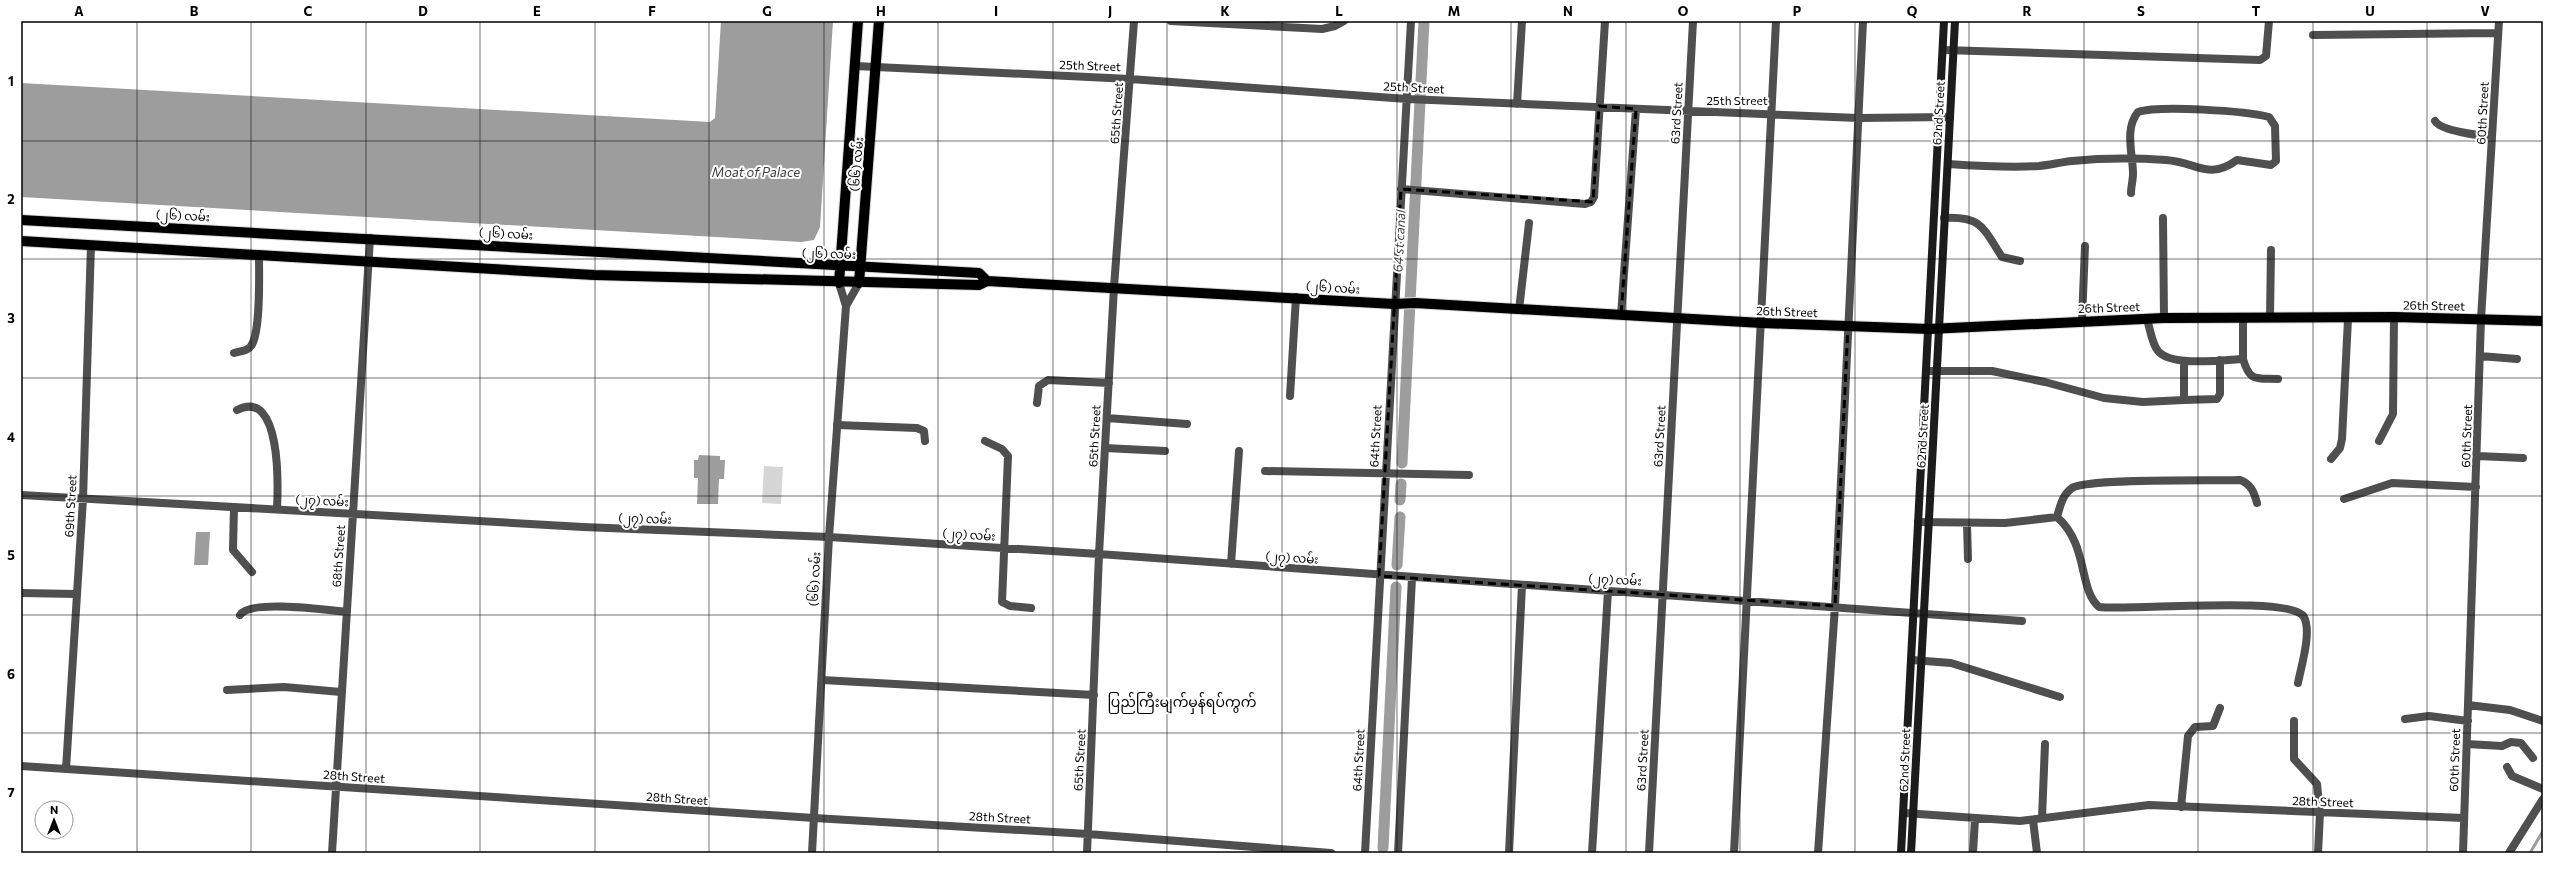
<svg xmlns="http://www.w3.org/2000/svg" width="2564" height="874" font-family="Commissioner,'Noto Sans Myanmar',sans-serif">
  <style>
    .green { fill: #d6d6d6 }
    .water { fill: #9d9d9d }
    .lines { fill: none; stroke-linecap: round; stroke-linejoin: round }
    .stream { stroke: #9d9d9d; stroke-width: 3 }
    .canal { stroke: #9d9d9d; stroke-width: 11 }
    .primary-casing { stroke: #dbdbdb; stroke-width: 12 }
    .minor { stroke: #4f4f4f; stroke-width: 8 }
    .tertiary { stroke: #4f4f4f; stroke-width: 8 }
    .secondary { stroke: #1c1c1c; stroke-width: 8 }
    .primary { stroke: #000; stroke-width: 10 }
    .marked { fill: none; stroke: #000; stroke-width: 3; stroke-dasharray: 8 5; stroke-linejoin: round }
    .grid { fill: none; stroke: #000; stroke-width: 1; stroke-opacity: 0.55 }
    .labels { text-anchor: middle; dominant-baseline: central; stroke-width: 4; stroke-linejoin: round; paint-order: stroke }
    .street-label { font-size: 12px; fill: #000; stroke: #fff }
    .water-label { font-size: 13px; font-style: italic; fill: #3e3e3e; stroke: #fff }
    .quarter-label { font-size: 14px; fill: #000; stroke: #fff }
    .neatline { fill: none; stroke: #000; stroke-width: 1.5 }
    .grid-label { font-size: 13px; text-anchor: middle; font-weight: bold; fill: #000 }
  </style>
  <rect width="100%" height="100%" fill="#fff"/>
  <path class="green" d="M764,466L783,467L781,504L762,503Z"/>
  <path class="water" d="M721,21H833L820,227L814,240L801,242L21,197V83L710,122L715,118Z
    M699,455L720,456V460H725L724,479H719L718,504H697L698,478H694V460H698Z
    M196,532H210L208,565H194Z"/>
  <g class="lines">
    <path class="stream" d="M2530,853L2543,831"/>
    <path class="canal" d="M1402,463L1424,21
      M1400,500L1401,484
      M1397,565L1400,517
      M1383,848L1396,587"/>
    <defs>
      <path id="primary" d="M21,220L979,273L987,281
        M21,241L594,275L979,285L987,281L1394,304L1415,303L1762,323L1929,329L2164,318L2394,317L2543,321
        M839,283L858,21
        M859,283L879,21"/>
    </defs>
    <use href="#primary" class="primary-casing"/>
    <path class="minor" d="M1171,21L1322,29L1335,26L1344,21
      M2313,35L2498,33
      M1943,50L2260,60L2266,56L2269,21
      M855,66L1130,79L1407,99L1858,118L1950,117
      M1517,104L1522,21
      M2435,121C2441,131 2481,136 2492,136
      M1948,164C1978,166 2009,168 2039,166C2050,165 2061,162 2072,161C2103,158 2135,158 2166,160C2197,162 2208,181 2237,160L2271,165L2276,161L2275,126L2269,117C2246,111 2160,105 2138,112C2124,129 2133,154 2133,174C2133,180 2131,187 2131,193
      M1401,189L1585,204L1591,202L1594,197L1605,21
      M1944,218C1982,216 1983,228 2002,257L2020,261
      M2163,218L2164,318
      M1519,310L1529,223
      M1621,315L1636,109
      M2270,318L2271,250
      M2147,319C2150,329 2152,344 2158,351C2171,367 2223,360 2243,359V318
      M2082,321L2085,246
      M234,353C240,351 248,351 251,346C261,333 259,272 259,255
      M2480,356L2517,359
      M2243,359C2250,383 2257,378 2278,379
      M1927,371H1992L2045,382L2104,398L2143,402L2184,400V361
      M1290,396L1296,297
      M2184,400L2217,399L2220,394V360
      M1037,403L1039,386L1048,380L1109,383
      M237,410C282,387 278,488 277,509
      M1107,418L1187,424
      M837,425L917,428L924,431L925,441
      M985,441L1002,449L1008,456L1002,602L1010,606L1031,608
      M2379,441L2393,414L2394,317
      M1105,448L1165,451
      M2477,456L2523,458
      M2331,459L2340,448L2342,439L2348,319
      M1265,471L1469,475
      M21,495L583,527L829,537L1099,554L2022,621
      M2344,499L2392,483L2476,487
      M234,507L233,550L252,572
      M2057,517C2060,507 2062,495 2072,488C2088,478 2213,481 2240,480C2251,484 2254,492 2257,503
      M1918,522L2005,523L2057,517C2089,545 2078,589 2099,607C2130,611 2292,595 2304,617C2312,632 2301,667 2298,683
      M1967,524L1968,559
      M1231,564L1239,451
      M21,593L76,594
      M240,615C250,599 327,610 347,612
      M1912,660L1951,663L2060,697
      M822,680L1094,695
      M227,690L284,687L341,692
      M2468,705L2510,710L2543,721
      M2405,719L2429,716L2468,721
      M2294,721V759L2317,784L2320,813L2318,853
      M2467,744L2502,746L2511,742L2521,743L2533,758
      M21,766L814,818L1088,834L1331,853
      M2507,767L2512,776L2543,789
      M66,769L83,499L91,245
      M2181,807L2188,736L2195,727L2213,726L2220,708
      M1904,813L2020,821L2149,805L2464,818
      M2042,818L2045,744
      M2033,820L2037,853
      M332,853L370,238
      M1087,853L1099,554L1114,287L1134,21
      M1365,853L1411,21
      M1398,853L1412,578
      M1509,853L1522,585
      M1592,853L1608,591
      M1649,853L1693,21
      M1734,853L1776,21
      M1818,853L1835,606L1863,21
      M1973,853L1975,819
      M2463,853L2481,319L2499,21
      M2509,853L2543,799"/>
    <path class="tertiary" d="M846,306L859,283
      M812,853L829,537L846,306L839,283"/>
    <path class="secondary" d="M1901,853L1944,21
      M1911,853C1926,576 1941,298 1955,21"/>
    <use href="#primary" class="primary"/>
  </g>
  <path class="marked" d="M1599,106L1636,109L1621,315L1848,325L1835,606L1379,576L1401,189L1593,202Z"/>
  <path class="grid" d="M137,21V853M251,21V853M366,21V853M480,21V853M595,21V853M709,21V853M824,21V853M938,21V853M1053,21V853M1167,21V853M1282,21V853M1397,21V853M1511,21V853M1626,21V853M1740,21V853M1855,21V853M1969,21V853M2084,21V853M2198,21V853M2313,21V853M2427,21V853M21,141H2543M21,259H2543M21,378H2543M21,496H2543M21,615H2543M21,733H2543"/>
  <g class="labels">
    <g class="street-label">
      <text transform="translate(1090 65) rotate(2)">25th Street</text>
      <text transform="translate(1414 87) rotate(3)">25th Street</text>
      <text x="1737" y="100">25th Street</text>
      <text transform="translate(1116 113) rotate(-86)">65th Street</text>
      <text transform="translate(1676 113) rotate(-87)">63rd Street</text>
      <text transform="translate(1938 113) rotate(-87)">62nd Street</text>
      <text transform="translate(2482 113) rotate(-87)">60th Street</text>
      <text transform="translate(856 164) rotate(-85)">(၆၆) လမ်း</text>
      <text transform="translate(183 215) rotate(3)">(၂၆) လမ်း</text>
      <text transform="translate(506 233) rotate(3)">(၂၆) လမ်း</text>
      <text transform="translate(829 253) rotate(2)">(၂၆) လမ်း</text>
      <text transform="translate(1333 287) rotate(4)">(၂၆) လမ်း</text>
      <text transform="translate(2434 305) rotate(1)">26th Street</text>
      <text transform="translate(2109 307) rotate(-2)">26th Street</text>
      <text transform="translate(1787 311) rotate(2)">26th Street</text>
      <text transform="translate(1094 436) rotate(-87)">65th Street</text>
      <text transform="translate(1375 436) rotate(-87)">64th Street</text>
      <text transform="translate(1659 436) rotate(-87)">63rd Street</text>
      <text transform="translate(1922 436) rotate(-87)">62nd Street</text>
      <text transform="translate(2466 436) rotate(-88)">60th Street</text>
      <text transform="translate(322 500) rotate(3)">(၂၇) လမ်း</text>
      <text transform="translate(70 506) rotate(-87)">69th Street</text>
      <text transform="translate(645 518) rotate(2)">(၂၇) လမ်း</text>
      <text transform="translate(969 534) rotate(4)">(၂၇) လမ်း</text>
      <text transform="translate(338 556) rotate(-86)">68th Street</text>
      <text transform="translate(1292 557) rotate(4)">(၂၇) လမ်း</text>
      <text transform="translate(814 579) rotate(-87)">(၆၆) လမ်း</text>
      <text transform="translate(1615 579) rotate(3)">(၂၇) လမ်း</text>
      <text transform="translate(1079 760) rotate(-87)">65th Street</text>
      <text transform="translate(1358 760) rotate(-87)">64th Street</text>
      <text transform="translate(1642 760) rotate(-87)">63rd Street</text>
      <text transform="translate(1904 760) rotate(-88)">62nd Street</text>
      <text transform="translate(2454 760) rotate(-88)">60th Street</text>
      <text transform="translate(354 776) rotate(4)">28th Street</text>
      <text transform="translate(677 798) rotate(4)">28th Street</text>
      <text transform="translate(2323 801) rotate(2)">28th Street</text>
      <text transform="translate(1000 817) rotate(3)">28th Street</text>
    </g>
    <g class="water-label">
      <text x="756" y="172">Moat of Palace</text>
      <text transform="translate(1399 241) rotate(-87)">64 st canal</text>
    </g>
    <g class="quarter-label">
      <text x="1182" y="701">ပြည်ကြီးမျက်မှန်ရပ်ကွက်</text>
    </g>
  </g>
  <rect width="2564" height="874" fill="none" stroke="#ffffff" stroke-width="44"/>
  <g transform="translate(54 820)"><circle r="19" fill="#ffffff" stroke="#999999"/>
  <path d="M0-3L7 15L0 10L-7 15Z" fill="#000000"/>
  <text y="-6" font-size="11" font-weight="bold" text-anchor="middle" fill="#000000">N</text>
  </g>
  <rect x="22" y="22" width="2520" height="830" class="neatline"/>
  <g class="grid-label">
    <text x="79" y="16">A</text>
    <text x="194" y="16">B</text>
    <text x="308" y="16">C</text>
    <text x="423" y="16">D</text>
    <text x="537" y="16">E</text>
    <text x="652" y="16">F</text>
    <text x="767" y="16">G</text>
    <text x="881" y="16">H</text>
    <text x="996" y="16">I</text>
    <text x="1110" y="16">J</text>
    <text x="1225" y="16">K</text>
    <text x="1339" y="16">L</text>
    <text x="1454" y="16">M</text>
    <text x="1568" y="16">N</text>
    <text x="1683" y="16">O</text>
    <text x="1797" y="16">P</text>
    <text x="1912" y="16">Q</text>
    <text x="2027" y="16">R</text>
    <text x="2141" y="16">S</text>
    <text x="2256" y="16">T</text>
    <text x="2370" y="16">U</text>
    <text x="2485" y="16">V</text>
    <text x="11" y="86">1</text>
    <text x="11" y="204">2</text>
    <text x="11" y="323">3</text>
    <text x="11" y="442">4</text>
    <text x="11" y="560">5</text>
    <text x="11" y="679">6</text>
    <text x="11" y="797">7</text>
  </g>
</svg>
